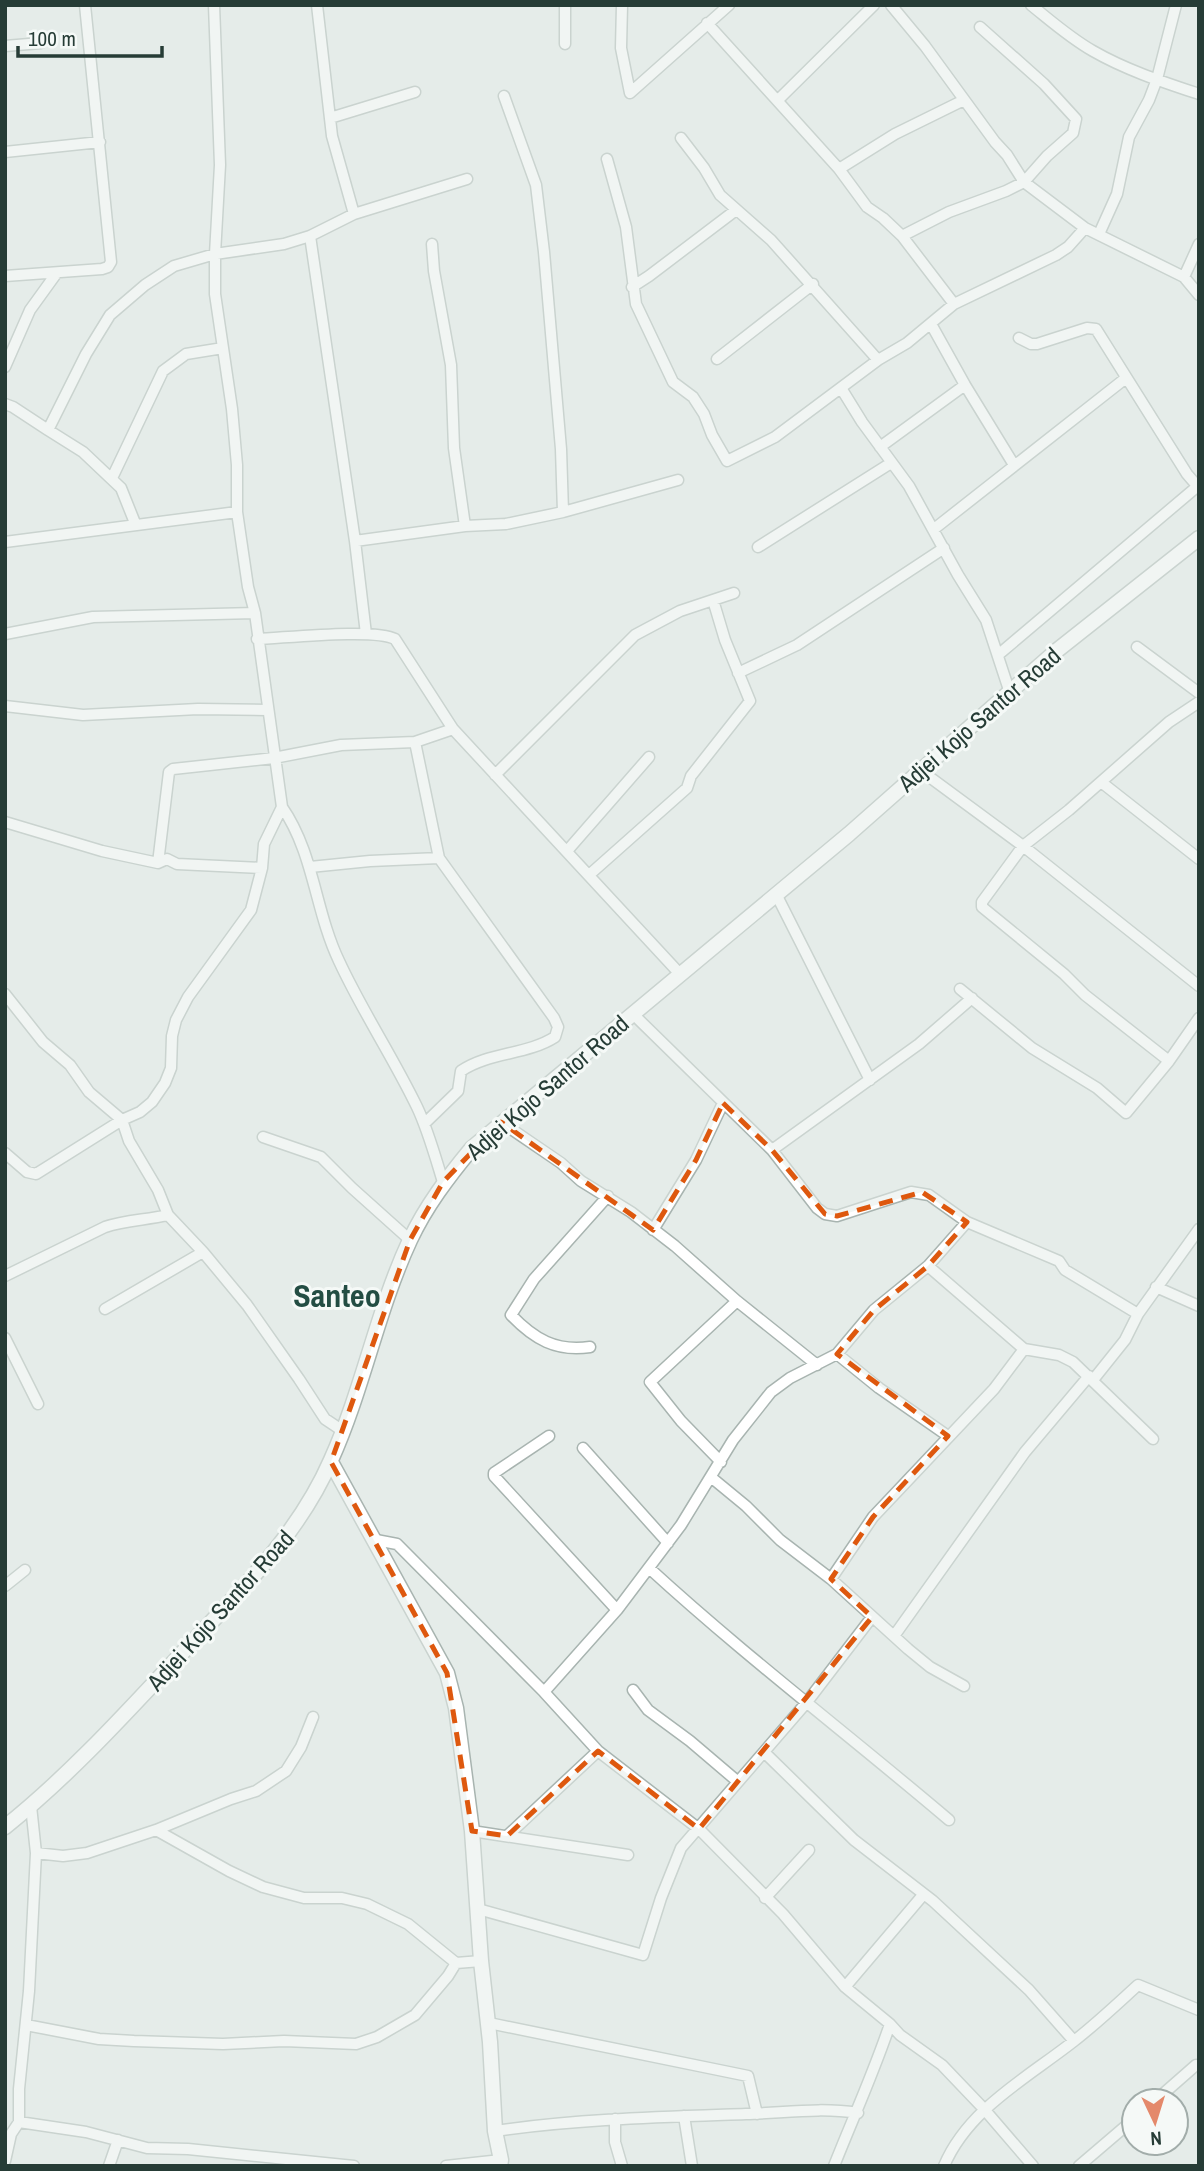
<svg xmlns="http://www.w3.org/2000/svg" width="1204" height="2171" font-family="'Archivo Narrow',sans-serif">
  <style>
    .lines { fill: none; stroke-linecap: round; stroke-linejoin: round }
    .minor-casing { stroke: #a8b4b0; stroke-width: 13 }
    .tertiary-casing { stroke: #a8b4b0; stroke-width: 17 }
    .minor { stroke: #fff; stroke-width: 10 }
    .tertiary { stroke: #fff; stroke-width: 14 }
    .marked { fill: none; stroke: #de580e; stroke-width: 5; stroke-dasharray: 14 9; stroke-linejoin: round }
    .labels { text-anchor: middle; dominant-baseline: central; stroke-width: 6; stroke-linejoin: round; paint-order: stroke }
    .street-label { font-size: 24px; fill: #263c36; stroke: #f5f9f7 }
    .district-label { font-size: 32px; font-weight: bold; fill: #234d43; stroke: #f5f9f7 }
  </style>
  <rect width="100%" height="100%" fill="#e5ece9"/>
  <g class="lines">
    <defs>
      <path id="minor" d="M214,5L220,165L215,254V294L232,409L237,465V512L248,587L255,613L282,807C314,853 315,911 339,961C362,1011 393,1057 417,1107C428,1130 435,1156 443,1182
        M317,5L332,136L354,214
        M565,5V44
        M622,5L621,48L630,93L729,5
        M891,5L925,46L995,142L1007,155L1024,182L1085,228L1184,277L1199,295
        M1031,5C1051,21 1070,38 1093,51C1126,70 1163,82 1199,94
        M707,23L839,169L867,207L883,218L902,236L949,212L1006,191L1024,182L1047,156L1073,133L1076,119L1044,84L980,27
        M5,46L41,43
        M504,96L536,185L544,252L561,449L563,512
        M778,100L874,5
        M330,118L415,92
        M681,138L704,168L720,195L771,240L878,360
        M5,152L100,142
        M607,159L626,227L636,304L673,382L693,397L704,414L712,435L727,461L775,437L878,360L907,343L954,304L1056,255L1068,247L1085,228
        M839,169L895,134L964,100
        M1099,234L1117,194L1129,137L1149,100L1157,79L1176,5
        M310,236L355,541L366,634
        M902,236L954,304
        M432,244L434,271L451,365L454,448L465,526
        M5,276L102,269L108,267L111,262L85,5
        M1184,277L1199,244
        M632,287L649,276L736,210
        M931,324L965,385L1014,465
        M1019,338L1031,344H1037L1087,328L1096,329L1187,474L1199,488
        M717,359L813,284
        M5,367L30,310L56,274
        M841,388L862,422L909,486L958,575L986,620L1009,690
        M5,404L13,407L48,430
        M880,447L965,385
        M112,478L163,371L186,354L223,348
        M135,523L121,488L83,452L48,430L86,354L110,315L145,285L174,266L215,254L284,244L310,236L354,214L467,179
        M934,529L1126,378
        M355,541L465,526L506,524L563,512L678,480
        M5,542L237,512
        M758,547L891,463
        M5,634L93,617L255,613
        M257,639C285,638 375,628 395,639L453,729L680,974
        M1137,647L1199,693
        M998,655L1199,485
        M738,673L797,645L944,548
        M5,706L83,715L198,709L267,710
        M920,770L1023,846L1199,986
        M495,775L635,635L680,611L734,593
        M1101,782L1199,859
        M5,822L102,851L158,863
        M567,851L649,757
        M310,867L370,861L439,858
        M262,868L177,864L167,859L158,863L169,772L173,769L274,758L341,745L415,742
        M589,875L687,788L691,776L750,701L725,640L713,600
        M776,894L870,1080
        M960,989L1032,1048L1097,1088L1126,1113L1169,1061L1199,1018
        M5,994L43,1042L70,1065L89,1092L122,1120L129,1141L158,1190L168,1215L203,1252L247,1305L299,1379L325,1419L343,1431
        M633,1014L772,1150L817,1208L825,1214L837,1216L911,1192L929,1195L967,1222L1059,1261L1065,1270L1138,1314L1199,1229
        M1169,1061L1085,995L1064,974L982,907V902L1023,846L1069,810L1169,722L1199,702
        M501,1122L561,1163L581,1181L631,1212L675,1246L737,1301L817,1365
        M424,1124L458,1091L461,1071C489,1052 527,1055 555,1037L558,1027L554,1018L439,858L415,742L453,729
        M263,1137L321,1157L352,1188L410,1240
        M772,1150L919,1044L972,998
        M5,1153L27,1172L36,1174L122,1120L140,1112L152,1102L165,1083L171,1068L172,1036L176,1020L188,997L251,910L262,868L264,844L282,807
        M653,1230L696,1160L723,1103
        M5,1276L105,1227C125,1220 147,1220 168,1215
        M1156,1287L1199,1306
        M105,1309L203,1252
        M5,1338L38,1404
        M590,1347C556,1352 534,1339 511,1315L534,1279L608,1196
        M1024,1349L1059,1355L1073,1362L1153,1439
        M837,1354L879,1388L948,1436
        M1093,1380L1125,1340L1138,1314
        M549,1436L494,1473V1476L617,1610
        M583,1448L668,1543
        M721,1462L681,1421L650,1382L737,1301
        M712,1478L746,1506L780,1540L831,1579L908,1649L930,1667L964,1686
        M376,1540L397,1544L544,1692L598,1751L699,1829L783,1914L845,1987L890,2024L900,2035L942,2065L984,2109L1033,2166
        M649,1568C745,1656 849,1735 949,1820
        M831,1579L873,1517L994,1389L1024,1349L928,1266
        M5,1586L25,1570
        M894,1636L1025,1452L1089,1376
        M633,1690L648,1710L690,1741L737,1781
        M544,1692L617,1610L681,1525L733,1440L771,1392L790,1378L837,1354L874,1310L928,1266L967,1222
        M764,1752L854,1840L933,1901L1029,1990L1074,2041
        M156,1830L229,1871L263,1887L304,1898H342L367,1904L408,1924L456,1963
        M472,1831L628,1855
        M507,1836L598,1751
        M36,1853L63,1856L87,1853L156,1830L231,1799L256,1791L286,1771L301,1747L313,1717
        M765,1898L809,1850
        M478,1909L643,1955L661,1898L681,1848L807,1702L872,1617
        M845,1987L923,1895
        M489,2023L748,2076L757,2114
        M26,2025L99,2039L134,2041L223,2044L284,2041L356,2044L377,2037L415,2015L448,1976L456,1963L481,1961
        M1155,2101L1196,2065
        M684,2116L692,2166
        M615,2119V2142L622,2166
        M19,2122L86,2132L147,2148L188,2149L354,2166
        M495,2131C578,2119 662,2117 746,2114C784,2113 819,2107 858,2113
        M5,2161L11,2134L19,2122V2089L29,1991L36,1853L31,1806
        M109,2166L118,2140
        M446,2166L501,2160
        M834,2166C853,2118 874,2072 890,2024
        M944,2166C968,2109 1027,2078 1074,2041C1096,2024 1117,2004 1138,1985L1199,2010
        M1079,2166L1134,2119"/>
      <path id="tertiary" d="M331,1462L447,1673L456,1708L472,1831L481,1961L490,2042L495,2131L501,2160L500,2166
        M5,1827C70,1775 126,1713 183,1652C238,1593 298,1536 331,1460C363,1389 377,1311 410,1240C426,1206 448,1177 472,1148L849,834L1055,652L1199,538"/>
    </defs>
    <use href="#minor" class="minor-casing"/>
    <use href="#tertiary" class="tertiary-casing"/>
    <use href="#minor" class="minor"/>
    <use href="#tertiary" class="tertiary"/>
  </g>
  <path d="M0 0H1204V2171H0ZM723,1103L772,1150L825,1214L837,1216L922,1192L967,1222L928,1266L874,1310L837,1354L948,1436L873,1517L831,1579L872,1617L699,1829L598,1751L507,1836L472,1831L447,1673L331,1462L410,1240L443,1182L501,1122L653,1230L696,1160Z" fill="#e5ece9" fill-opacity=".55" fill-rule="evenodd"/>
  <path class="marked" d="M723,1103L772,1150L825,1214L837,1216L922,1192L967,1222L928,1266L874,1310L837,1354L948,1436L873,1517L831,1579L872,1617L699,1829L598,1751L507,1836L472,1831L447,1673L331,1462L410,1240L443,1182L501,1122L653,1230L696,1160Z"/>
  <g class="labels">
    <g class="street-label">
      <text transform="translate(979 719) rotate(-41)">Adjei Kojo Santor Road</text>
      <text transform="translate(547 1087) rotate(-41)">Adjei Kojo Santor Road</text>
      <text transform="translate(220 1610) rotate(-48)">Adjei Kojo Santor Road</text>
    </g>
    <g class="district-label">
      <text x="337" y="1295">Santeo</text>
    </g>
  </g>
  <rect width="1204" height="2171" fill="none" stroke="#263c36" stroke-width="14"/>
  <g transform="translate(1155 2122) rotate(176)"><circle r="33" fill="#f5f9f7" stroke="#a2adaa" stroke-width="2"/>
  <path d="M0-5L12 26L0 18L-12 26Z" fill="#e4896b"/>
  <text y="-10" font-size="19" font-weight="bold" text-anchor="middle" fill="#263c36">N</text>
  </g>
  <path d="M18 46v10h144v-10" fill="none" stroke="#263c36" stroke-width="3.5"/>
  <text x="28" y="46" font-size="21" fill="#263c36" stroke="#f5f9f7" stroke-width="5" paint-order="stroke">100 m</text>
</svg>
